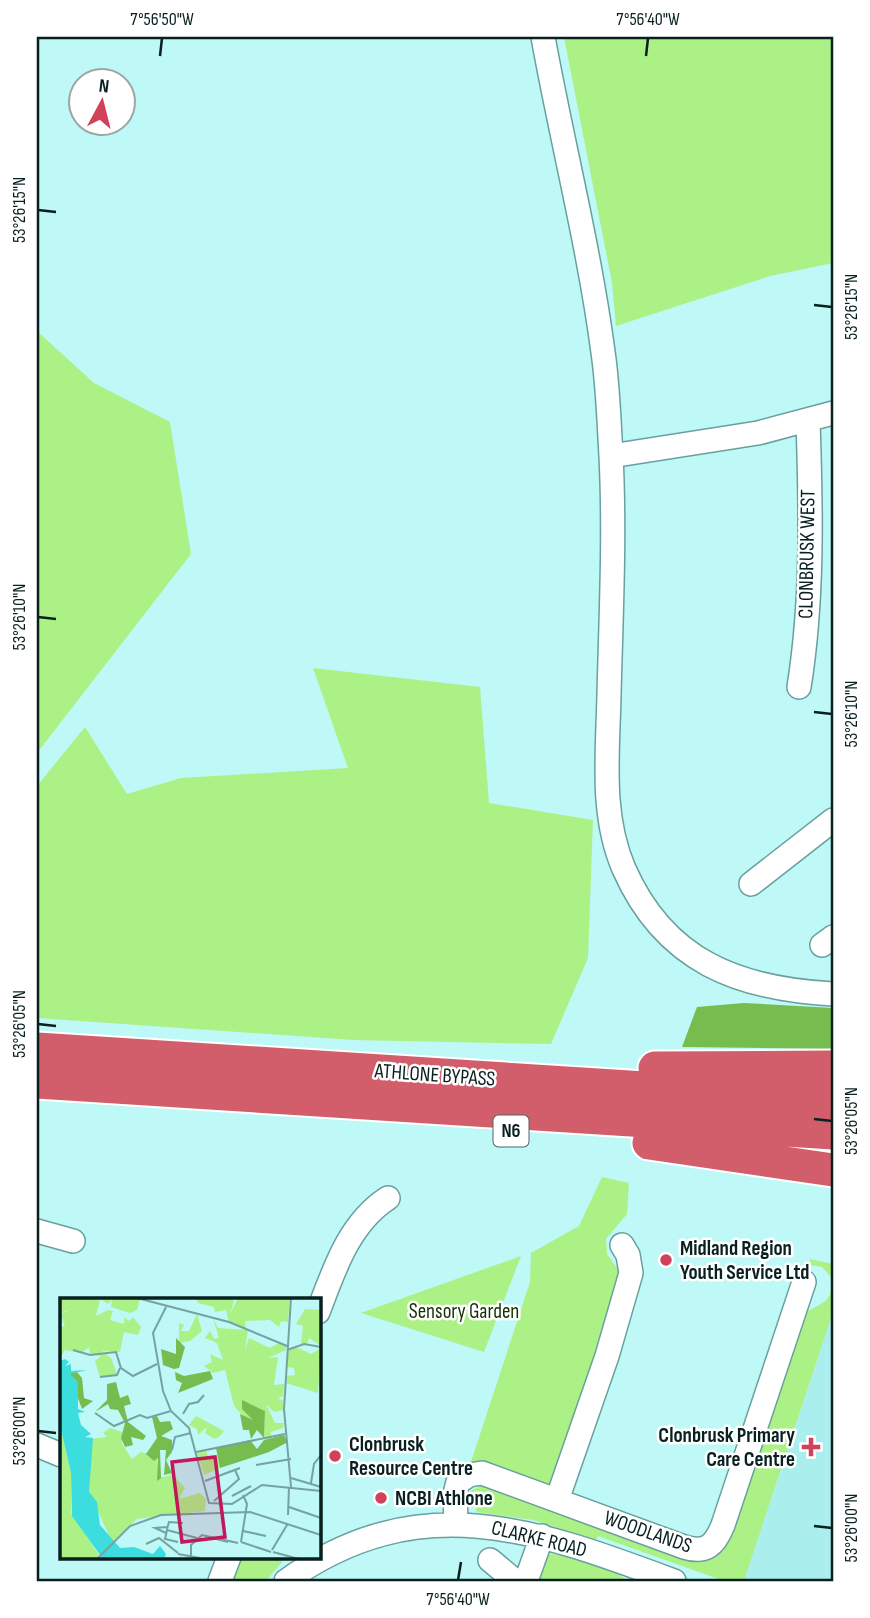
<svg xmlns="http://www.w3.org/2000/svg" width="870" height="1618" font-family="'Sofia Sans Condensed',sans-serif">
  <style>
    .built { fill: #aee }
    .green { fill: #acf186 }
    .forest { fill: #77bc4e }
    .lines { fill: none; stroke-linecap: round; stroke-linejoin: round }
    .minor-casing { stroke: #68a09f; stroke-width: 26 }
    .highway-casing { stroke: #fff; stroke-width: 37 }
    .minor { stroke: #fff; stroke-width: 23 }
    .highway { stroke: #d25e6b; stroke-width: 33 }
    .ticks { fill: none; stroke: #092020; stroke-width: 2.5 }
    .poi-dot { fill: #d14159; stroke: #fff; stroke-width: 2.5 }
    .labels { text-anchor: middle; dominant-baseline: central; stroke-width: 5; stroke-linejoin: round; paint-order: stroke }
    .shield { fill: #fff; stroke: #536363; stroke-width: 2 }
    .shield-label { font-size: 19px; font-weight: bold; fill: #092020 }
    .street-label { font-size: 21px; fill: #092020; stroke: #fff }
    .poi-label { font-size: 21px; font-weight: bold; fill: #092020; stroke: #fff; text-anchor: start }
    .park-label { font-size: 21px; fill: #173104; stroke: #fff }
    .inset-road { fill: none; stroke: #76a2a1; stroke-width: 2 }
    .view { fill: #c2185b; fill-opacity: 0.15; stroke: #c2185b; stroke-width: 3.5 }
    .inset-edge { fill: none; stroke: #092020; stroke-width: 3.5 }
    .neatline { fill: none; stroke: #092020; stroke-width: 2.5 }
    .ticks-label { font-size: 18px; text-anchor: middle; fill: #092020 }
  </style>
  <rect width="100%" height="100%" fill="#bef8f7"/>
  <path class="built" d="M833,1312V1581H744Z"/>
  <path class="green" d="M564,37H833V263L770,276L616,326L612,283Z
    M37,331L94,383L170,422L191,554L37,753Z
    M313,668L480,687L489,803L593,820L588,958L551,1044L353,1040L37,1018V786L85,727L127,794L181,778L348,768Z
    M602,1177L629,1183L627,1214L606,1239L607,1254L622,1275L554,1483L541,1484L470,1465L530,1282L531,1253L579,1226Z
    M521,1256L484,1352L361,1313Z
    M810,1259L833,1264V1312L744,1581H724L598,1536L596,1540L533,1520L477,1512L470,1491L481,1486H489L607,1532L610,1527L701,1558L804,1313C822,1303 835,1301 831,1277L822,1267L810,1265Z
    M546,1553C566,1556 615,1565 626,1581H535Z
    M236,1557H281L282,1562L266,1581H226Z"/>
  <path class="forest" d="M744,1003L833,1008V1049L682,1047L697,1007Z"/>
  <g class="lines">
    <defs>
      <path id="minor" d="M543,37C562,142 589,246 603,352C608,386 609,422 611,456C615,535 611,615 609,694C608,752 600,814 624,869C665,962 739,989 833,994
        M611,456L758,433L833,413
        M799,687C813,600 811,509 808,421
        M751,884L833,820
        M822,945L833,937
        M37,1231L73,1241
        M318,1312C334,1270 349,1223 388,1198
        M37,1445L61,1455
        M557,1500L607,1356L631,1273L628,1255L622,1245
        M456,1524L455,1494L458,1482L469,1475L482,1473L684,1547C706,1554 715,1545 723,1525L804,1282
        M490,1560L515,1581
        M220,1581L229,1557
        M286,1581C419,1486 537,1530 674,1581
        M526,1581L542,1536"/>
      <path id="highway" d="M37,1049L833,1100
        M655,1068L833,1067
        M37,1082L833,1133
        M649,1143L833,1170"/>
    </defs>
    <use href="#minor" class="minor-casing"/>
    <use href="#highway" class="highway-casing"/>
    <use href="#minor" class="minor"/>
    <use href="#highway" class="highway"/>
  </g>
  <path class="ticks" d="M160,56L162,38M646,56L648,38M38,210L56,212M814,305L832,307M38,617L56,619M814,712L832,714M38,1024L56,1026M814,1119L832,1121M38,1431L56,1433M814,1526L832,1528M458,1580L461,1562"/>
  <g class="poi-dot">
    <circle cx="666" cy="1260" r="7"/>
    <path d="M807.5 1436.5h7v7h7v7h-7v7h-7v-7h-7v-7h7z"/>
    <circle cx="335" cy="1456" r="7"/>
    <circle cx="381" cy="1498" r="7"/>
  </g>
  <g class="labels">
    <rect class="shield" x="493.5" y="1115.5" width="35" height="31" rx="5"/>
    <g class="shield-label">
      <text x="511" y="1131">N6</text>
    </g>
    <g class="street-label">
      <text transform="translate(807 554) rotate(-89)">CLONBRUSK WEST</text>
      <text transform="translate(435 1075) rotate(4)">ATHLONE BYPASS</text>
      <text transform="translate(648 1532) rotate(19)">WOODLANDS</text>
      <text transform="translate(539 1539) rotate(14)">CLARKE ROAD</text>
    </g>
    <g class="poi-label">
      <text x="680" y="1248">Midland Region<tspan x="680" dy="24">Youth Service Ltd</tspan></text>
      <text x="795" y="1435" text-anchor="end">Clonbrusk Primary<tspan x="795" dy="24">Care Centre</tspan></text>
      <text x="349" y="1444">Clonbrusk<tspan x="349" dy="24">Resource Centre</tspan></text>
      <text x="395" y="1498">NCBI Athlone</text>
    </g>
    <g class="park-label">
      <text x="464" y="1311">Sensory Garden</text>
    </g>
  </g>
  <g transform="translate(60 1298)">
    <rect width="261" height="261" fill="#bef8f7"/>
    <path d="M0,0H76L80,1L77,12L70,15L51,9L52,2L48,6L39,0L33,2H40L36,18L48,12L53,13L50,22L64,26V19L69,23L73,19L81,29L78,37L64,34L60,54L42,53L51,60L57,76L40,79L35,63L41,58L30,56L29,49L22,55L5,52L0,60V29L5,28L0,16L12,11L0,15ZM136,0H169L174,3L170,16L178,0H230L228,24L221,23L219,29L210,22L185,23L186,31L169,24L166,12L155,14L154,9L138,5ZM245,11L261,12V48L249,40L247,46H241L243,28L236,26ZM137,16L142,33L130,43L119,45V25L124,27L121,33H129ZM153,20L158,30L188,32L185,52L189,40L210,50L219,45L226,48V52L208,60L218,59L214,87L224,86L223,98L218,100L223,103V112L214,114L206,106L215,125H224L223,130L211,134V141L204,140L205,113L189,105L193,122H187L174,108L165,72L153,75L144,68L152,64L150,56L163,62L157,45L145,40L150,33L154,41L159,40ZM236,49L251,56L261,50L258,95L226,85V78L235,77L234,70L227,69L228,53ZM136,118L164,133L160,138L154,141L145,135L147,129L138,137L137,131L129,127ZM0,127L11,175V215L39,257L35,261H0ZM50,130L62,134V146L72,161L81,154L97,158L98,180L113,177L125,190L119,201L140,195L146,201L145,213L77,221L52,244L29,194L30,141L47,139L43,135ZM146,152L149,161L158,158L160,170L144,177L137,155Z" fill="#acf186"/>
    <path d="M116,40L125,49L119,70L114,71L103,67L101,51L116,56ZM16,73L22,80L24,100L33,103L22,111L9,76ZM150,73L153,81L118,95L122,85L116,82L115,74L124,78ZM56,84L60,100L68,97L71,106L64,108L68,124L86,138L83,142L71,139L73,147L65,149L61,140L65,125L58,112L50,111L48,106L35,114L47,102V86ZM182,102L205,113L204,140L197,132L191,141L189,132H183L180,116L193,122L182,111ZM97,118L100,124L110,123L113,131L101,138L112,142V154L106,162L112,175L104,177L106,152H100L101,180L97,183L98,160L94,163L86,156L97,140L92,119ZM224,137L228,144L209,154L160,170L156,150L190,142L197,151L204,142Z" fill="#77bc4e"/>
    <path d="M5,61L9,64L5,68L11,66V73L27,72L10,76L18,84V111L25,114L18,115L21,127L31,136L25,139L33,140L29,194L37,204L40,227L60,250L74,249L93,256L100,248L106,256L104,261H43L12,218L11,175L0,127V63Z" fill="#3cddde"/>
    <path class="inset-road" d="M77,0L169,24L227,48M231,0L224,111L231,189M106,9L93,35L103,93L111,113L129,130L149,205L172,206L202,187L261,193M13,52L30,57L56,54L61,70L73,78L97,66M227,52L244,46L261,49M40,79L57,77L60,70M35,115L54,128L80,117L87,120L111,113M123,116L129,106L138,104L144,97M112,152L115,139L131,135M136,154L225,136M196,167L231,161M231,180L261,189M145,183L180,170M251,185L254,166L261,157M172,198L191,188M154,203L179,181L175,172M229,209L261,220M228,217L229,189M107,231L109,224L123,225M183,233L206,238M106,235L95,230L107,229M145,238L168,244M118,244L105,241L107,232L137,240M181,244L187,206L183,197M181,244L211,254M86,246L99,240L118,255M212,252L227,227M213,254L239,261M118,256L140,260M37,261L70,228L101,217L190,214L261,237M131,261V247L142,237L178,245"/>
    <path class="view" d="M155,159L165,239L122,244L112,164Z"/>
    <rect width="261" height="261" class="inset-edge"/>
  </g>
  <rect width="870" height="1618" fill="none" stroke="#ffffff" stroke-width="77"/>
  <g transform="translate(102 102) rotate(7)"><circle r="33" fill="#ffffff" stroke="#9da6a6" stroke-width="2"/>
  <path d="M0-5L12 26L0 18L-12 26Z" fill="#d14159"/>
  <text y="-10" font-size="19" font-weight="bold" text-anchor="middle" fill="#092020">N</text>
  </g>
  <rect x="38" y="38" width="794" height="1542" class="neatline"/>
  <g class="ticks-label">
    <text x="162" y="25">7°56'50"W</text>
    <text x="648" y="25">7°56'40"W</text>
    <text transform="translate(19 210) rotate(-90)" y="6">53°26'15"N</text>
    <text transform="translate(851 307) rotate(-90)" y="6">53°26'15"N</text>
    <text transform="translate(19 617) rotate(-90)" y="6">53°26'10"N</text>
    <text transform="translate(851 714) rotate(-90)" y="6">53°26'10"N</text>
    <text transform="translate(19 1024) rotate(-90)" y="6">53°26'05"N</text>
    <text transform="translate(851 1121) rotate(-90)" y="6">53°26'05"N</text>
    <text transform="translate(19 1431) rotate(-90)" y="6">53°26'00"N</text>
    <text transform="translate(851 1528) rotate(-90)" y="6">53°26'00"N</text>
    <text x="458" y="1605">7°56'40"W</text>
  </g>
</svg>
